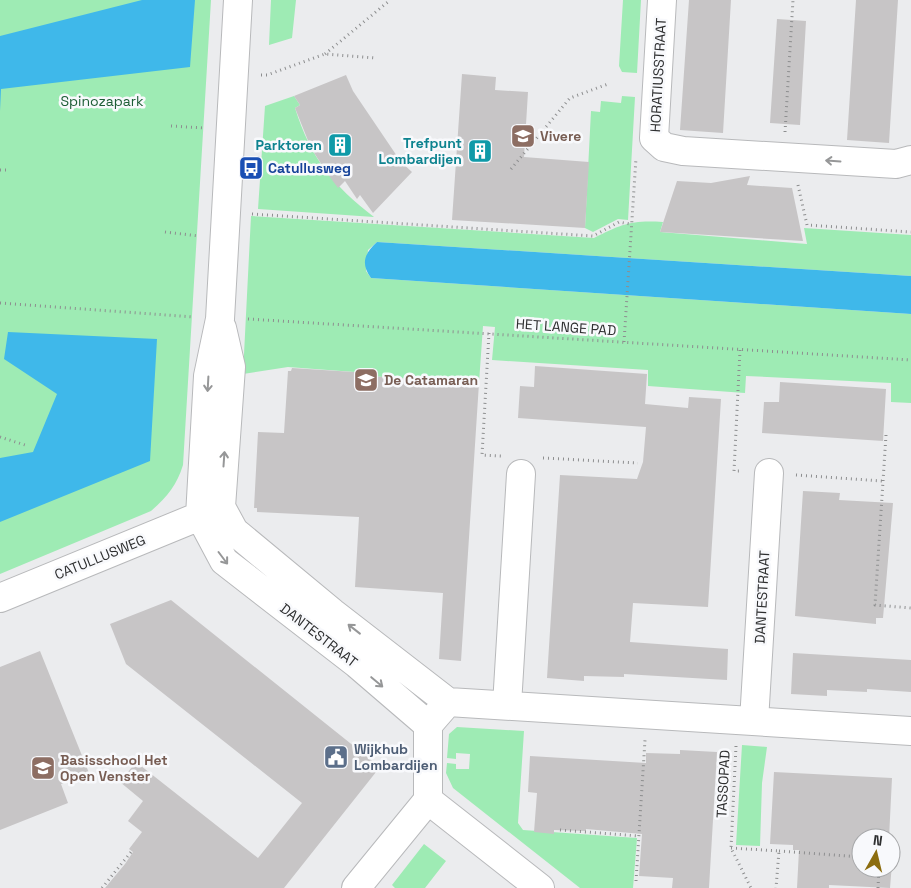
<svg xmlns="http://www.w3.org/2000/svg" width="911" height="888" font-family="'Space Grotesk',sans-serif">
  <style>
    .green { fill: #9eebb4 }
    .water { fill: #3fb8ea }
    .building { fill: #c7c5c6 }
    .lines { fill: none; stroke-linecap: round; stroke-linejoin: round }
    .minor-casing { stroke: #b8b9bb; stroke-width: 30 }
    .path { stroke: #8d8e8f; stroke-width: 3; stroke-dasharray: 1 4; stroke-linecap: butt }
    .minor { stroke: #fff; stroke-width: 28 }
    .oneway { stroke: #969798 }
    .labels { text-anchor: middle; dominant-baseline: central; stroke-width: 5; stroke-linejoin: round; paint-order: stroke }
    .street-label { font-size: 14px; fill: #2e2f30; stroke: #f8f9fc }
    .park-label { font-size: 14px; fill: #1c5d35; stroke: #f8f9fc }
    .education-label { font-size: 14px; font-weight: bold; fill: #785e54; stroke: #f8f9fc; text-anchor: start }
    .culture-label { font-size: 14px; font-weight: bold; fill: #0d838f; stroke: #f8f9fc; text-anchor: end }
    .transit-label { font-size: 14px; font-weight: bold; fill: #164399; stroke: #f8f9fc; text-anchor: start }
    .service-label { font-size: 14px; font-weight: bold; fill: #4e5e75; stroke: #f8f9fc; text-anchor: start }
  </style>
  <rect width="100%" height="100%" fill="#ebecee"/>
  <path class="green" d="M0,0H211L183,465C177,485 167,497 151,511L0,574Z
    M271,0H296L292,38L269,45Z
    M623,0H641L637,73L622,72L619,66Z
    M294,96L300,105L295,108C311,159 333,185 374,217L258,209L265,106Z
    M622,96L635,97L628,220L618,219L593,232L585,228L591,111L600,112L601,101L621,103Z
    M251,216L594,238C622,224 631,220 663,222L660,232L807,244L804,228L911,235V276L377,242L368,250L366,271L371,278L911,314V403L891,402V383L746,376L745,393L648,386V370L492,360L495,327L483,326L479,383L368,376V373L288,367L243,374Z
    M457,727L524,731L518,823L523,830L637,838L633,888H580L453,788L446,773L447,763L456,764V769H469L470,754L456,753V759L447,758L449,734Z
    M742,745L767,747L762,783L760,846L736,845Z
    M424,844L446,861L425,888H395L392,885Z"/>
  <path class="water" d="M142,0H195L190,67L1,89L0,111V36Z
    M377,242L911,276V314L371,278C360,263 365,253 377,242Z
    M8,332L157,339L150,461L0,522V458L33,452L57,394L4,359Z"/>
  <path class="building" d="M689,0H731L723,133L680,130Z
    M856,0H898L889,143L847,140Z
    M777,19L806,21L800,125L770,123Z
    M462,74L496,77L495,90L528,92L524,157L589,162L585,228L452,220Z
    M346,75L353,91L401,162L412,172L373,213L360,195L357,199L345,181L338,188L327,173L311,148L295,108L300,105L294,96Z
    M750,176L747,185L792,188L803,241L660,232L677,181L711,183Z
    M535,366L647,374L645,404L688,408L689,397L721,399L708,607L633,603L630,642L728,649L727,680L624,674V677L584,676V681L547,678L560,475L637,479L643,462L646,427L518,418L520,386L534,387Z
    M292,368L369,373L368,376L479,383L461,661L439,659L443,593L355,587L359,517L257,512V508H254L258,432L284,433L288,371H291Z
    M780,382L886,389L883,441L762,433L764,402H779Z
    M803,491L840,493L839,500L893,503L883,618H876V624L795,616Z
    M171,600L380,767L284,888H105L125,864L133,852L129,849L142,832L128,821L143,801L120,782L136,762L258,858L302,803L126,664L110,624Z
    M40,651L89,773L61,784L68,803L0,830V667Z
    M793,653L911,660V692L867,689V692L827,690V696L791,694Z
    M680,750L717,752L709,888H672L673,878L639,876L642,834L586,829V831L554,830V834L534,832L537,793L528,792L530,756L646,763V753L680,754Z
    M774,772L892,778L889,838H861V868H891V838L894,839L890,888L829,885V888H797L799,850H793V845L770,844Z"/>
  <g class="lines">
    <defs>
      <path id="minor" d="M662,0L654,138L664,147L683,151L896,164L911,160
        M221,507L234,531L333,613L448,702
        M221,507L231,367L222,328
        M200,516L208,376L220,319L238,0
        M200,516L224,561L357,664L428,725
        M0,598L217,509
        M507,705L521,474
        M754,721L769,473
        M428,725L448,702L911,731
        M428,725V800L540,888
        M356,888L428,800"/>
    </defs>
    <use href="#minor" class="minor-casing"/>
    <path class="path" d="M325,54L389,1
      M261,75H267L325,54L375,58
      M171,126L204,128
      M785,132L793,0
      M511,169L570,98L608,84
      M0,170H9
      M798,185L807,225L911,232
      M252,214L593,236L619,222L630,224
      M165,232L199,236
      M0,303L194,317
      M248,319L911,360
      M489,333L482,455L502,456
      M624,342L636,158
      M740,350L734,471H742
      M886,435L875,605L911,608
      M0,437L25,445
      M543,458L638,463
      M796,475L882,481
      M736,746L731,848L751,888
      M560,830L639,836
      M881,838V832
      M731,848L779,851L776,888
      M779,851L861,857
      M636,881L645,740
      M102,888L131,852
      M878,888L879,868"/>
    <use href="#minor" class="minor"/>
  </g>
  <defs><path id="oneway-shaft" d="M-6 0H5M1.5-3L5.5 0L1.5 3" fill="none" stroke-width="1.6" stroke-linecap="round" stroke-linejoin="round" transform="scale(1.25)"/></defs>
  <g class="oneway">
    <use href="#oneway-shaft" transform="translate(833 161) rotate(-176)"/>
    <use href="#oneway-shaft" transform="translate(208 384) rotate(93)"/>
    <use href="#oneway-shaft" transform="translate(224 459) rotate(-86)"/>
    <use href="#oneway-shaft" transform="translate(223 558) rotate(53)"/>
    <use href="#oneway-shaft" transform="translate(354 629) rotate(-142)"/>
    <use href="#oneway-shaft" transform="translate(377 682) rotate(40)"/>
  </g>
  <defs>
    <symbol id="school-square" viewBox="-11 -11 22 22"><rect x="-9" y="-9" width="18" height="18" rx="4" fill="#8d6e63" stroke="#f8f9fc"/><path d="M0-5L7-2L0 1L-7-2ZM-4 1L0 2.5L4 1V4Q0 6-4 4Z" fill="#fff"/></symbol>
    <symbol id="building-square" viewBox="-11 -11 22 22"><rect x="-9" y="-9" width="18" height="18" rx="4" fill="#0f9aa8" stroke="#f8f9fc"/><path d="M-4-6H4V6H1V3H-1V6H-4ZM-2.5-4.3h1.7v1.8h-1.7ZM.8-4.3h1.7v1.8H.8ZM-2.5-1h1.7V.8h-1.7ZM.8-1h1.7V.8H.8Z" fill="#fff"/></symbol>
    <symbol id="bus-square" viewBox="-11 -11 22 22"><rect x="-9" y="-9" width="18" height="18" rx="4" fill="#1a4fb4" stroke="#f8f9fc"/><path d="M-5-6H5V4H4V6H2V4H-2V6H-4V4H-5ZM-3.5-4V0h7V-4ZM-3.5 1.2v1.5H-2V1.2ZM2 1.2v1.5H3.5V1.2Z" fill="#fff"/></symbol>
    <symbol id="civic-square" viewBox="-11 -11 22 22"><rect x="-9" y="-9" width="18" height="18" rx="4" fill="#5c6f8a" stroke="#f8f9fc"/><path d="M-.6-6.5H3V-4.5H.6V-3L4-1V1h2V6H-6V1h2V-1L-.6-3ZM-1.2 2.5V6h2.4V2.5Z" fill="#fff"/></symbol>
  </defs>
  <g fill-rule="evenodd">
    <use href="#school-square" x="509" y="122" width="28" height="28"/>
    <use href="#building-square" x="326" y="131" width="28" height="28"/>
    <use href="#building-square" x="466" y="137" width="28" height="28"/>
    <use href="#bus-square" x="237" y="154" width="28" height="28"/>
    <use href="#school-square" x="352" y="366" width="28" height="28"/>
    <use href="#civic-square" x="322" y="743" width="28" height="28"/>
    <use href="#school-square" x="29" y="754" width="28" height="28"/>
  </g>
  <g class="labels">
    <g class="street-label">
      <text transform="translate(658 75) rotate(-87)">HORATIUSSTRAAT</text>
      <text transform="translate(566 327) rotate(4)">HET LANGE PAD</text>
      <text transform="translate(100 557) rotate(-22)">CATULLUSWEG</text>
      <text transform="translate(762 597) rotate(-87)">DANTESTRAAT</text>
      <text transform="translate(319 635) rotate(38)">DANTESTRAAT</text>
      <text transform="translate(723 784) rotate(-87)">TASSOPAD</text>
    </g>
    <g class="park-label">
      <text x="102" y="101">Spinozapark</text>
    </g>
    <g class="education-label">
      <text x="540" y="136">Vivere</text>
      <text x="384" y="380">De Catamaran</text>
      <text x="60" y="760">Basisschool Het<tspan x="60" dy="16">Open Venster</tspan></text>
    </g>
    <g class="culture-label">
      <text x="462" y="143">Trefpunt<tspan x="462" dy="16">Lombardijen</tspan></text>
      <text x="322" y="145">Parktoren</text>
    </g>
    <g class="transit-label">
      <text x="268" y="168">Catullusweg</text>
    </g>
    <g class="service-label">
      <text x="354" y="749">Wijkhub<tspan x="354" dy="16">Lombardijen</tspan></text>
    </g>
  </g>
  <g transform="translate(876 853) rotate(8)"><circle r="24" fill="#f8f9fc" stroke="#a7a8aa"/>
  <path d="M0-4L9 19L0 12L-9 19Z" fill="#8c6d0f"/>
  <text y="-8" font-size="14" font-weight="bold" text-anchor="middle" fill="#2e2f30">N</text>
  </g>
</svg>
